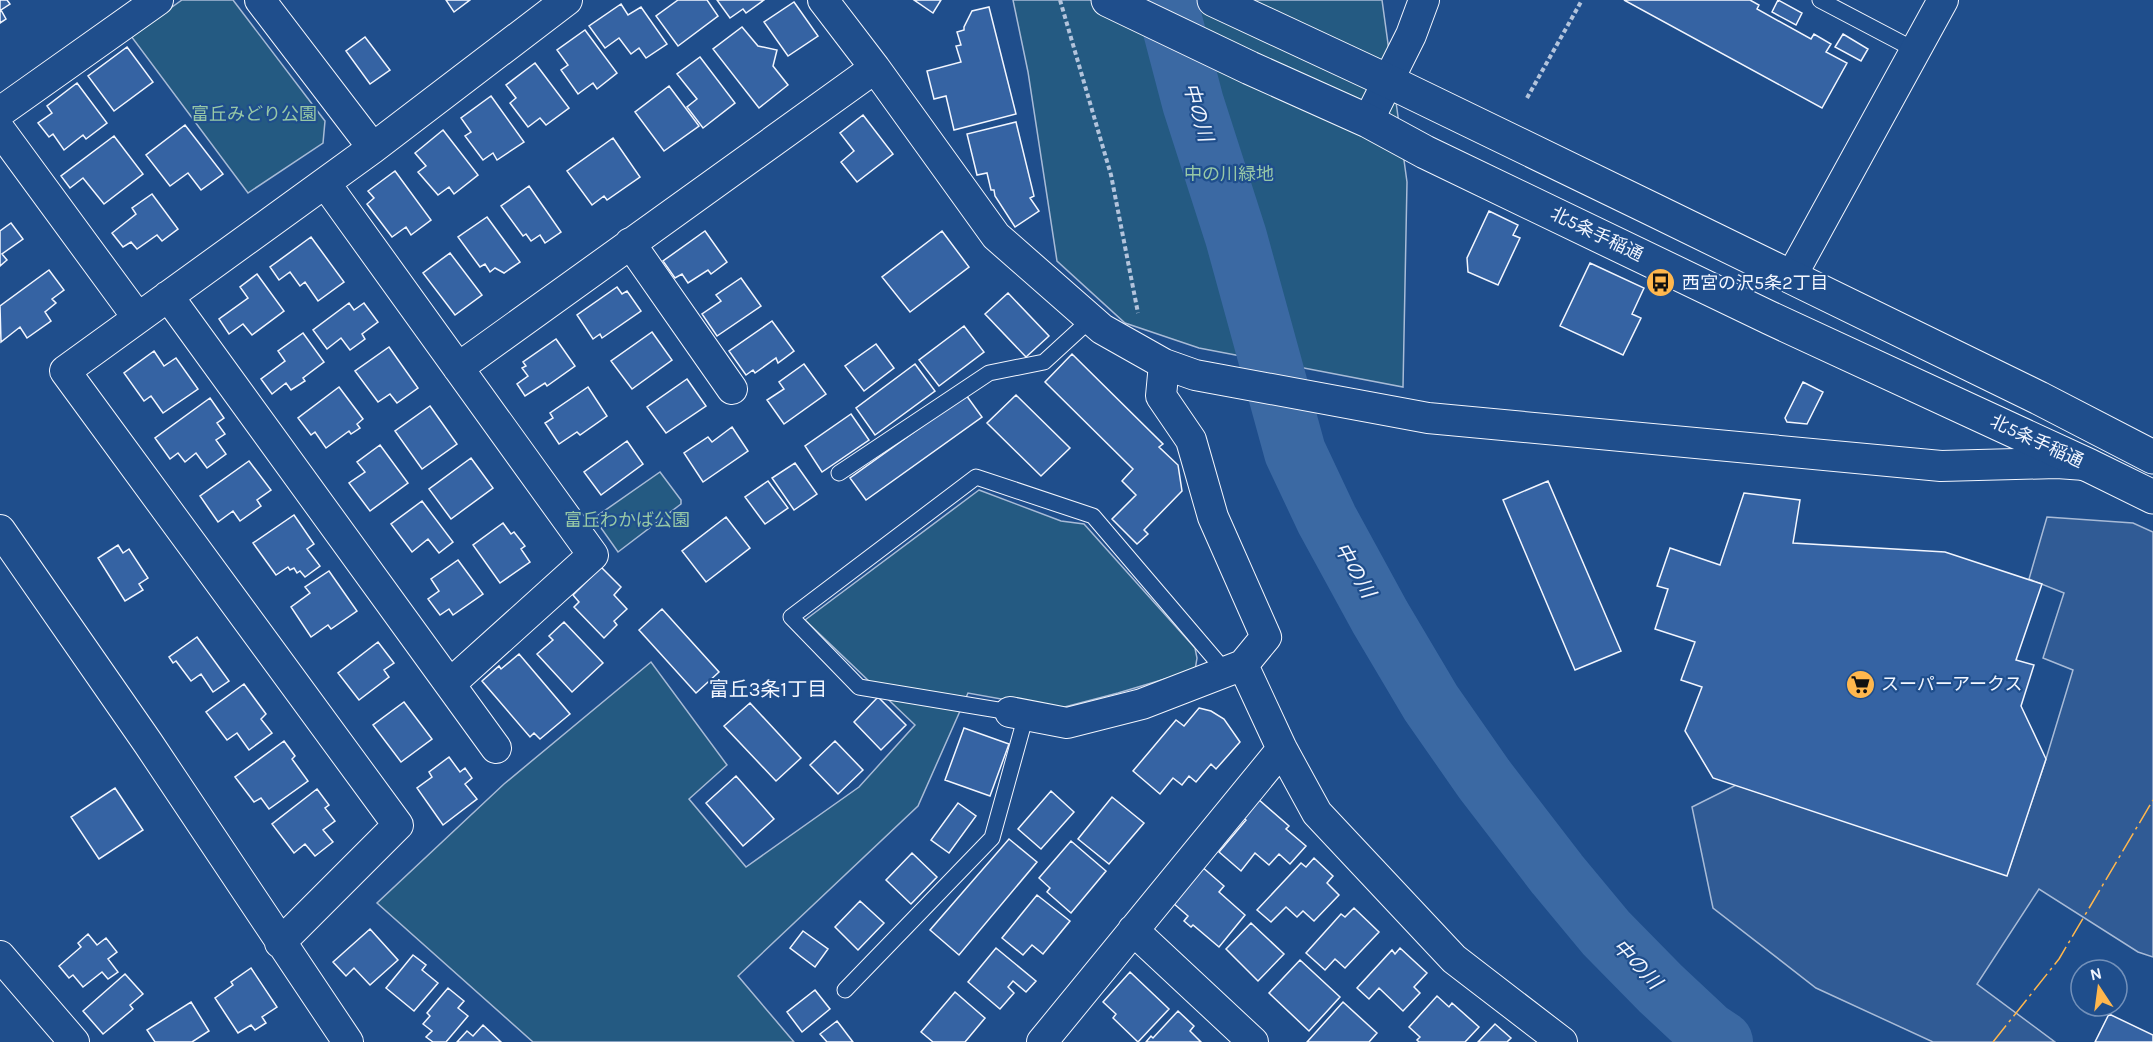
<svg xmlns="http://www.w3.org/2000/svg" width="2153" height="1042" font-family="Karla,'Noto Sans JP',sans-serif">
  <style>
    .green { fill: #245a82; stroke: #a8bbd7; stroke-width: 1.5 }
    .parking { fill: #305b95; stroke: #a8bbd7; stroke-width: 1.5 }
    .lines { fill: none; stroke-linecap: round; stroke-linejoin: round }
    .river { stroke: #3b69a3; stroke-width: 62 }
    .building { fill: #3563a3; stroke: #f2f6ff; stroke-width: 1.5 }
    .lane-casing { stroke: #f2f6ff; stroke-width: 17 }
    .street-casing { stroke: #f2f6ff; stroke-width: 32 }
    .highway-casing { stroke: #f2f6ff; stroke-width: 35 }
    .path { stroke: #b3c4dc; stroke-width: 4; stroke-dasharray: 4.5 3; stroke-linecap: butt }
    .lane { stroke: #1f4e8c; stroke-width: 15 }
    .street { stroke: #1f4e8c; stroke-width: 30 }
    .highway { stroke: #1f4e8c; stroke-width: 33 }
    .power { stroke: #ffb74d; stroke-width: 1.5; stroke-dasharray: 21 4.5 3 4.5; stroke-linecap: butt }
    .labels { text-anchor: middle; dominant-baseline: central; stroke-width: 4.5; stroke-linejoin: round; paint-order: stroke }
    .park-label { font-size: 18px; fill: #97c8a6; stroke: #1f4e8c }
    .street-label { font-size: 18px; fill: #f2f6ff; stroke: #1f4e8c }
    .poi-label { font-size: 18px; fill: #f2f6ff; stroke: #1f4e8c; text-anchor: start }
    .water-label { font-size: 20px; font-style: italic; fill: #f2f6ff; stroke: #1f4e8c }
    .neighbourhood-label { font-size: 20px; fill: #f2f6ff; stroke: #1f4e8c }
  </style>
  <rect width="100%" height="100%" fill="#1f4e8c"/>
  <path class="green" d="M182,0H233L325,121L323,143L248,193L131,36Z
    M1013,0H1382L1407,182L1403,387L1199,348L1125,323L1057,261L1028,72Z
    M660,472L681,500V504L618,552L594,518Z
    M979,490L1061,521L1084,524L1195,648L1197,658L1195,670L1118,693L1057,709L968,693L918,806L738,976L794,1042H533L377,903L504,784L651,662L727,765L689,799L746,867L859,787L915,725L805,620Z"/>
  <path class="parking" d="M2047,517L2133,523L2153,532V957L2138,952L2039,889L1977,984L2055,1042H1933L1816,988L1713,908L1692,807L1736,785L2007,875L2046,759L2073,670L2043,658L2064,593L2029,579Z"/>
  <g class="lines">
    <path class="river" d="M1166,0L1193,103L1236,237L1295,452L1327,520L1380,617L1431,703L1484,779L1557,874L1606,933L1661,989L1707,1032L1722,1042"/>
  </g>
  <path class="building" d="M0,0H7L10,4L1,10L6,19L0,23Z
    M446,0H470L454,12Z
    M678,0H707L718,16L678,46L656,16Z
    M717,0H764L746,13L743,9L730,18Z
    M914,0H941L933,13Z
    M1624,0H1750L1759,5L1757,9L1811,39L1814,34L1831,44L1826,52L1847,63L1822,108Z
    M1778,0L1802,13L1796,25L1772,12Z
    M794,2L818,36L788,56L764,22Z
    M621,4L628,15L641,7L667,44L646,58L639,48L631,54L619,38L605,48L589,26Z
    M989,7L1016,114L954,130L946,96L934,99L927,71L961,62L956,46L961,45L957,32L964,30V27L972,11Z
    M742,27L758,46L777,50L773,66L788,85L759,108L713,49Z
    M585,30L617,73L597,89L593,83L578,94L561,70L568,65L557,50Z
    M1843,34L1868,49L1861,61L1835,47Z
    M365,37L390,70L370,84L346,51Z
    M127,47L153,82L114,111L88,76Z
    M700,57L735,103L703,128L687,107L697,99L677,74Z
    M535,63L569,108L546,125L540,118L528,127L510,103L516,98L506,85Z
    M77,83L107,123L86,139L83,135L64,150L53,134L49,137L38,123L52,113L47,106Z
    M669,86L699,126L664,151L635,112Z
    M491,96L524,142L497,160L493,153L483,160L465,136L471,132L461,118Z
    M863,115L893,154L857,182L841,162L854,151L840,133Z
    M1016,122L1034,196L1030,198L1039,211L1015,227L995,196L994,190H991L987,173L977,175L967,134Z
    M185,125L223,174L201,190L188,173L170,186L146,155Z
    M443,130L478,175L454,194L449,187L438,195L418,172L426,166L415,153Z
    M114,136L143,174L104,204L83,178L70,188L61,176Z
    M613,138L640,177L607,200L604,196L592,205L567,171Z
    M395,171L431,220L411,235L406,227L392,237L367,204L374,198L368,191Z
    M529,186L561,232L545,243L540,235L531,241L526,234L523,236L501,206Z
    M152,194L178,229L162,241L157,235L137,249L131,242L123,247L112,233L136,214L132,208Z
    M1489,211L1518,225L1513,235L1520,238L1498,285L1468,272L1467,258Z
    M487,217L520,262L504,273L495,268L490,272L485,264L480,267L458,237Z
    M11,223L23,239L2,254L7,260L0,266V231Z
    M705,231L727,262L711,274L708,270L688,283L682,274L675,278L663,261Z
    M942,231L969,267L910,312L882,277Z
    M311,237L344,282L318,301L305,282L300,286L290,272L279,280L270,267Z
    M450,253L482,295L455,315L423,273Z
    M1590,263L1644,288L1632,314L1641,318L1623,355L1560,326Z
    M49,270L64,290L52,299L56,303L45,312L51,321L27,338L20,327L1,342L0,306Z
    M257,274L284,311L252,335L243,324L229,334L219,319L248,298L240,287Z
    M741,278L761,306L717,336L702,314L721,301L716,295Z
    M617,287L622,294L627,291L641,311L602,338L600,334L593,339L577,315Z
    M1008,293L1049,336L1026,357L985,314Z
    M349,303L354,310L364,303L378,322L362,334L365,339L350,350L341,338L327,349L313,330Z
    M772,321L794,351L778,363L776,358L755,373L753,370L746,375L729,351Z
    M964,326L984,352L939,386L919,360Z
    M652,332L672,360L632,389L611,361Z
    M303,333L324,362L303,378L305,381L291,390L286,383L272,394L261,379L285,361L278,351Z
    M556,339L575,366L547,386L545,383L525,396L517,384L528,376L522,368L526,366L523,362Z
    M876,344L894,368L864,391L845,366Z
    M389,347L418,388L397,403L390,394L378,402L355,371Z
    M154,351L164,366L176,358L198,389L163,413L151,396L144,401L124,373Z
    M1072,354L1163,444L1159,447L1178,465L1182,491L1144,530L1148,534L1137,544L1112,519L1136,495L1122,481L1133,469L1045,382Z
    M804,364L826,394L784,424L767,400L784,389L779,382Z
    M915,364L935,391L875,435L856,408Z
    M687,379L706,406L666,433L647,407Z
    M1803,382L1823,392L1807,424L1787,422L1785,418Z
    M339,387L363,419L357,424L360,428L351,434L349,431L326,448L315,432L311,435L298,418Z
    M588,387L607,416L580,435L577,432L559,444L545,423L553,418L550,413Z
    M966,395L982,417L866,500L850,478Z
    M1016,395L1070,448L1041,476L987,423Z
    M210,398L224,418L217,423L225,434L216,440L226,454L207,468L196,453L185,462L178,453L170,459L155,438Z
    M430,406L457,444L422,469L395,431Z
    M851,414L869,440L822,472L805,446Z
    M732,427L748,451L703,482L684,453L708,437L712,442Z
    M627,441L643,464L601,495L584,472Z
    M380,445L408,483L370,511L349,483L365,472L357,462Z
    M471,458L493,488L451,519L429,489Z
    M249,461L271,490L257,500L261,506L240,521L233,511L218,522L200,496Z
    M795,463L817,494L794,510L772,478Z
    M768,481L788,508L765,524L745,497Z
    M1548,481L1621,651L1575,670L1503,500Z
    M1744,493L1800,500L1793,543L1945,552L2042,584L2016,660L2034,665L2021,706L2046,759L2007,876L1713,778L1685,731L1702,687L1681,680L1695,642L1655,629L1668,589L1657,586L1670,548L1720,565Z
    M422,501L453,542L439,553L428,539L412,552L391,524Z
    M294,515L314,544L307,549L320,566L305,577L300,571L297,573L294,568L290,570L288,567L276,575L253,543Z
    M726,517L750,548L706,582L682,551Z
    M503,523L511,534L514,532L525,546L521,549L530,562L500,583L473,545Z
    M118,545L123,553L129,549L148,578L139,584L143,590L125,601L98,558Z
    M458,560L483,594L453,615L449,609L440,615L428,599L439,591L431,579Z
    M601,567L621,587L614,595L627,609L614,621L617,625L604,638L574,607L579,602L573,595Z
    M329,571L357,611L331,629L328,625L311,637L291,607L310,593L305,587Z
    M662,609L719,672L696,693L639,630Z
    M564,622L603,663L572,692L537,654L553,640L549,636Z
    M197,637L229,681L213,692L201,674L191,681L176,661L173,663L169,657Z
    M378,642L394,663L384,670L389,677L359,700L338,673Z
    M519,654L570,714L540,739L534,733L530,737L482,681L499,666L501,669Z
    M244,684L266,714L261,719L272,733L249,750L237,733L227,740L206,712Z
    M878,697L906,725L881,750L854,722Z
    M404,702L432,739L401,762L373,725Z
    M750,703L801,758L776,781L724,726Z
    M1199,708L1211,711L1224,719L1240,742L1216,769L1211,764L1196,782L1189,776L1182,785L1173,778L1160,794L1133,771L1176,720L1184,726Z
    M964,728L1009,744L990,796L945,780Z
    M284,741L295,756L292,759L308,781L269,809L261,798L254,802L235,777Z
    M835,741L863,770L838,794L810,765Z
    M449,757L460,772L465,768L472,778L465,784L477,799L443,825L417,788L432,777L429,772Z
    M736,776L774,819L743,846L706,803Z
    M115,788L143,830L99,859L71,817Z
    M317,789L329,805L325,808L335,821L323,830L333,842L315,856L305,844L294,853L272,824Z
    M1051,791L1074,812L1041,849L1018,829Z
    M1112,797L1144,823L1109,864L1078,839Z
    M1258,799L1289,826L1286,829L1306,846L1290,864L1279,854L1269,865L1255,853L1241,871L1219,852L1246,820L1242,817Z
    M958,803L976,816L949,853L931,840Z
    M1009,839L1037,862L959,955L930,930Z
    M1071,841L1106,871L1071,913L1047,892L1050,888L1039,878Z
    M912,853L937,877L911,904L886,880Z
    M1314,858L1333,876L1327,883L1339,895L1314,921L1303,911L1297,917L1286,907L1271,922L1257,910L1301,863L1306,867Z
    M1201,866L1224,886L1219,892L1245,915L1219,947L1193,925L1191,927L1184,921L1188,916L1173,903Z
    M1037,895L1070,921L1043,954L1032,945L1023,955L1002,938Z
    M860,901L884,923L858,950L835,927Z
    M1354,908L1379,932L1345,968L1335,959L1325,970L1306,953L1341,914L1345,917Z
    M1251,923L1284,954L1258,981L1226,949Z
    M370,929L398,960L370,985L354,968L346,976L333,962Z
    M803,931L828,949L815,967L790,948Z
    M88,934L97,945L106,938L117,952L108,959L118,972L108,979L102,972L83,987L73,975L69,978L59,966L81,947L78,943Z
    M996,948L1036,981L1026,992L1013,981L1008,987L1014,993L1000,1009L968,982Z
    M1400,948L1427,973L1414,987L1420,993L1403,1011L1379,988L1369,999L1357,988L1392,950L1395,954Z
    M413,955L426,965L422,970L438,983L414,1011L386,988Z
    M1300,960L1340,997L1309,1031L1269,993Z
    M251,968L277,1007L262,1017L266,1023L255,1030L251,1025L238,1033L215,998L233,985L231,982Z
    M1130,972L1169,1009L1138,1042L1113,1018L1116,1014L1103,1002Z
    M125,974L143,994L130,1005L133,1009L103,1034L83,1011Z
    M448,988L464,1001L458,1008L468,1016L446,1042H433L426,1037L432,1031L423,1024L430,1016L427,1013Z
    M815,990L830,1009L802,1032L787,1012Z
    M955,992L985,1018L965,1042H933L921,1032Z
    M1437,996L1449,1007L1452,1003L1479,1027L1465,1042H1419L1417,1040L1420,1037L1409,1027Z
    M191,1002L209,1031L192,1042H155L147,1030Z
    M1343,1002L1377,1033L1369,1042H1307Z
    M1178,1011L1194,1026L1190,1031L1201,1042H1146L1151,1036L1153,1038Z
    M2109,1014L2153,1035V1042H2095Z
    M837,1021L853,1042H827L820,1034Z
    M1495,1024L1511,1038L1507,1042H1478Z
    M483,1025L501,1042H457L467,1031L473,1036Z"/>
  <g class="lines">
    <defs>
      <path id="lane" d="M1820,0L1915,50
        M839,473L989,373L1044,362L1091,319
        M1010,712L859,687L791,617L976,477L1093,516L1226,672
        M845,990L992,838L1026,715"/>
      <path id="street" d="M260,0L373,148
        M823,0L875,68L996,236L1102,329L1164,364L1195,375L1428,418L1941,466L2057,463L2085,465
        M0,112L158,0
        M1368,121L1411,35L1424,0
        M0,130L138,318
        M325,183L593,555L450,684
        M630,243L732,389
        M1791,277L1943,0
        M168,296L496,748
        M458,368L875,68
        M0,530L148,743L348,1042
        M1243,665L1282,749L1317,813L1454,959L1562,1042
        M1010,712L1067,723L1142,704L1243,665L1266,637L1213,517L1191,440L1161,396L1164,364
        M1133,930L1253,1042
        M280,943L398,825L65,371L373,148L567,0
        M0,956L74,1042
        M1042,1042L1282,749"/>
      <path id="highway" d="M1108,0L1250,68L1368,121L1425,152L1770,318L2090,466L2153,497
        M1214,0L1388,81L1654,210L2039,398L2153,457"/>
    </defs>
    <use href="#lane" class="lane-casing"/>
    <use href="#street" class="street-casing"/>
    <use href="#highway" class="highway-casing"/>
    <path class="path" d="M1060,0L1111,175L1138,313
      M1527,98L1582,0"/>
    <use href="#lane" class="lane"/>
    <use href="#street" class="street"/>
    <use href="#highway" class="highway"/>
    <path class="power" d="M1993,1042L2059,959L2153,800"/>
  </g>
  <defs>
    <symbol id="bus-disc" viewBox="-11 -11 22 22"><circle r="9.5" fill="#ffb74d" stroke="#1f4e8c"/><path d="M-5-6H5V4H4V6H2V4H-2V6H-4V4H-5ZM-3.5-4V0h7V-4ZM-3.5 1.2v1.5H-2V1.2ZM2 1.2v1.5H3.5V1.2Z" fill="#111"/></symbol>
    <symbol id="supermarket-disc" viewBox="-11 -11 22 22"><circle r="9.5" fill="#ffb74d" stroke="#1f4e8c"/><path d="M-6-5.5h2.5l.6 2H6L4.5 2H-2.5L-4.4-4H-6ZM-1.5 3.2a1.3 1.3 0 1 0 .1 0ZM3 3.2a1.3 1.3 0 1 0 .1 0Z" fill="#111"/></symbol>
  </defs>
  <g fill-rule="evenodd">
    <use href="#bus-disc" x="1644" y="266" width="33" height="33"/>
    <use href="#supermarket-disc" x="1844" y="668" width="33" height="33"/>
  </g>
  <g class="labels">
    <g class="park-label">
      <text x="254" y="114">富丘みどり公園</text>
      <text x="1229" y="174">中の川緑地</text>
      <text x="627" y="520">富丘わかば公園</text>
    </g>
    <g class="street-label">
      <text transform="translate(1597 234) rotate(26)">北5条手稲通</text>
      <text transform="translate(2037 441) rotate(25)">北5条手稲通</text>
    </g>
    <g class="poi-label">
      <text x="1682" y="283">西宮の沢5条2丁目</text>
      <text x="1881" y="684">スーパーアークス</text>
    </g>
    <g class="water-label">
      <text transform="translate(1198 112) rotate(74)">中の川</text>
      <text transform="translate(1355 570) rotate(60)">中の川</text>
      <text transform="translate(1637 964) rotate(46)">中の川</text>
    </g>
    <g class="neighbourhood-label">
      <text x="768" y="689">富丘3条1丁目</text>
    </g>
  </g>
  <g transform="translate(2099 988) rotate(347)"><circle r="28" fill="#1f4e8c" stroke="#7391ba" stroke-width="1.5"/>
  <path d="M0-4.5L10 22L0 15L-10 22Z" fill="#ffb74d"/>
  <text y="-9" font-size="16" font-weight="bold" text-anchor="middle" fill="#f2f6ff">N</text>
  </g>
</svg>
